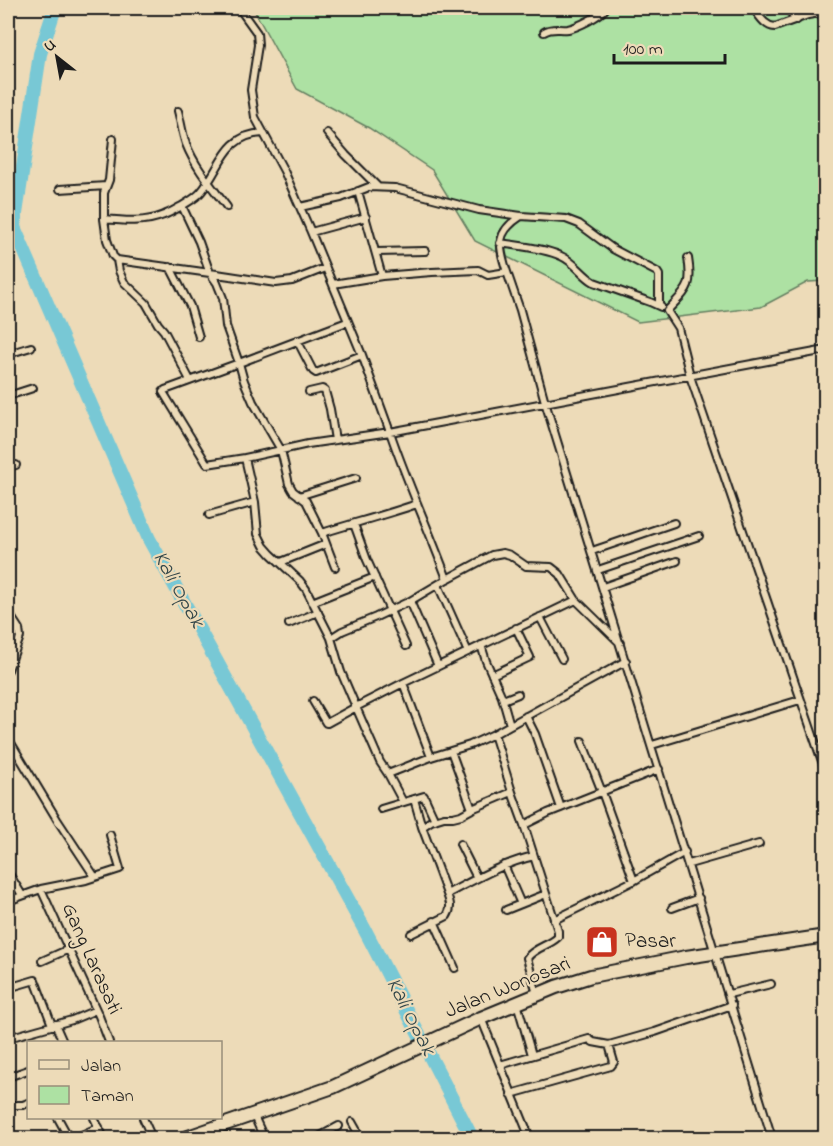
<svg xmlns="http://www.w3.org/2000/svg" width="833" height="1146" font-family="'Indie Flower',sans-serif">
  <style>
    .green { fill: #ade1a3; stroke: #647e60; stroke-width: 1.5 }
    .lines { fill: none; stroke-linecap: round; stroke-linejoin: round }
    .river { stroke: #78c8d5; stroke-width: 14 }
    .street-casing { stroke: #1c1c1c; stroke-width: 10 }
    .highway-casing { stroke: #1c1c1c; stroke-width: 16 }
    .street { stroke: #eddbb8; stroke-width: 6 }
    .highway { stroke: #eddbb8; stroke-width: 12 }
    .labels { text-anchor: middle; dominant-baseline: central; stroke-width: 4.5; stroke-linejoin: round; paint-order: stroke }
    .poi-label { font-size: 21px; fill: #1c1c1c; stroke: #eddbb8; text-anchor: start }
    .street-label { font-size: 21px; fill: #1c1c1c; stroke: #eddbb8 }
    .water-label { font-size: 22px; font-style: italic; fill: #33474a; stroke: #eddbb8 }
  </style>
  <rect width="100%" height="100%" fill="#eddbb8"/>
  <filter id="ink" filterUnits="userSpaceOnUse"><feTurbulence type="fractalNoise" baseFrequency=".0167" numOctaves="2"/><feDisplacementMap in="SourceGraphic" scale="12" xChannelSelector="R" yChannelSelector="G"/><feConvolveMatrix kernelMatrix="1 2 1 2 8 2 1 2 1" color-interpolation-filters="sRGB"/></filter>
  <g filter="url(#ink)">
    <path class="green" d="M253,8H825V281L808,282L761,307L638,322L475,241L432,170L369,128L297,89Z"/>
    <g class="lines">
      <path class="river" d="M55,8L40,54L14,227L149,539L366,932L467,1128L472,1138"/>
      <defs>
        <path id="street" d="M753,8C759,15 764,26 775,27L808,15L819,13
          M787,8L797,20
          M819,8V13L826,23
          M8,13L12,8
          M544,32C552,27 559,30 568,29C578,27 600,16 606,8
          M178,111C181,122 182,133 186,144C195,167 212,187 227,207
          M263,133C224,135 222,167 201,192C196,198 188,202 182,206L199,242L210,273L276,283L292,281L325,268
          M327,133L346,155L378,187
          M113,139L109,180L104,193V219L107,240L113,256L117,260L210,273L217,283L223,298L226,326L239,363L165,390L163,392L207,464L245,458L308,444L390,432L362,355L311,232L284,171L255,117L251,90L258,45L257,33L239,8
          M60,189L106,186
          M358,191L382,276
          M300,207L341,198L369,187L395,188L479,210L521,216L566,219L579,224L613,249L657,272L659,275V306
          M104,219C124,221 145,223 164,215C170,213 176,209 182,206
          M311,232L366,217
          M500,243C519,246 544,248 561,256C575,262 582,275 594,282L650,302L661,307
          M376,252L425,251
          M688,258C693,289 687,289 667,311L678,328L690,376L826,773
          M117,260L119,271L124,282L146,303L158,324L164,331L190,380
          M170,267L190,306L199,337
          M507,272L520,310L545,402L772,1138
          M333,284L382,276L432,272L478,270L488,275L507,272C498,245 496,232 521,216
          M297,340L313,371L316,373L362,355
          M8,354L31,347
          M309,392L322,389L325,391L330,409L335,440
          M8,396L33,388
          M245,458L255,502L258,534L264,546L271,554L300,581L306,589L331,638
          M8,467L16,465
          M299,496L356,478
          M209,515L255,502
          M354,524L367,560L406,646
          M322,533C354,523 385,515 417,504
          M592,551L674,523
          M281,562L326,544
          M335,567L322,533L306,501L293,491L289,484L281,450L253,402L244,381L239,363L347,322
          M598,570L699,536
          M447,579C429,530 407,482 390,432L826,350
          M438,585L468,652
          M603,587L677,561
          M410,601L438,666
          M312,602L375,577
          M8,612L19,629L20,637L8,670
          M540,617L562,659
          M289,624L318,612
          M8,632L19,629
          M481,645L486,661L502,697L510,725
          M492,675L530,657L516,628
          M403,683L431,757
          M503,700L518,694
          M313,701L326,723H327L356,707L341,672L331,638L342,631L376,617L410,601L447,579L492,555L503,553L510,555L526,566L551,567L560,574L576,600
          M526,716L535,734L561,808
          M494,734L626,661
          M8,738L58,821L95,877
          M582,741L602,792L634,881
          M652,745L800,700
          M451,751L472,809
          M388,774L380,762L356,707L403,683L576,600L620,643
          M414,799L422,827
          M403,802L388,774L431,757L470,745L494,734L512,792
          M381,809L424,796L435,820
          M524,825L512,792L472,809L461,815L453,817H444L431,821L422,827L447,894C476,879 503,863 534,856
          M460,844L477,878
          M689,864L759,844
          M504,865L521,904
          M8,872L22,895
          M41,889L99,1016L109,1042
          M8,901L41,889L86,880L120,869L110,835
          M672,908L699,898
          M506,910L546,894
          M554,920L637,879L685,852
          M434,921L455,968
          M411,934L447,916C452,908 450,902 447,894
          M42,961L69,949
          M8,988L35,980L52,1025
          M537,994L527,958C535,947 549,946 558,937V931L524,825L548,813L659,769
          M729,994L771,984
          M517,1003L532,1055
          M481,1018L530,1138
          M55,1024L63,1042
          M8,1038L72,1020L96,1010
          M500,1065L589,1039L593,1042L609,1045L655,1032L732,1005
          M8,1077L28,1070
          M511,1094L611,1066L614,1062L609,1045
          M8,1105H23L28,1103
          M254,1116L264,1138
          M58,1118L69,1138
          M94,1118L104,1138
          M143,1118L152,1138
          M352,1122L361,1138
          M75,1138L99,1127
          M317,1138L339,1126"/>
        <path id="highway" d="M185,1138L333,1087L481,1018L556,987L591,976L686,957L826,936"/>
      </defs>
      <use href="#street" class="street-casing"/>
      <use href="#highway" class="highway-casing"/>
      <use href="#street" class="street"/>
      <use href="#highway" class="highway"/>
    </g>
  </g>
  <defs>
    <symbol id="shop-square" viewBox="-11 -11 22 22"><rect x="-9" y="-9" width="18" height="18" rx="4" fill="#c8321e" stroke="#eddbb8"/><path d="M-5-2.5h2.3a2.7 3.5 0 0 1 5.4 0H5L5.5 6h-11ZM-1.5-2.5h3a1.5 2.3 0 0 0-3 0Z" fill="#fff"/></symbol>
  </defs>
  <g fill-rule="evenodd">
    <use href="#shop-square" x="583" y="923" width="38" height="38"/>
  </g>
  <g class="labels">
    <g class="poi-label">
      <text x="625" y="942">Pasar</text>
    </g>
    <g class="street-label">
      <text transform="translate(91 959) rotate(66)">Gang Larasati</text>
      <text transform="translate(508 988) rotate(-22)">Jalan Wonosari</text>
    </g>
    <g class="water-label">
      <text transform="translate(178 590) rotate(61)">Kali Opak</text>
      <text transform="translate(410 1017) rotate(63)">Kali Opak</text>
    </g>
  </g>
  <rect width="833" height="1146" fill="none" stroke="#eddbb8" stroke-width="30"/>
  <rect x="15" y="15" width="803" height="1116" fill="none" stroke="#1c1c1c" stroke-width="2" filter="url(#ink)"/>
  <rect x="27" y="1041" width="195" height="78" fill="#eddbb8" stroke="#998f7a" stroke-width="1.5"/>
  <rect x="39" y="1060" width="30" height="9" fill="#eddbb8" stroke="#998f7a" stroke-width="1.5"/>
  <text x="81" y="1071" font-size="18" fill="#1c1c1c">Jalan</text>
  <rect x="39" y="1086" width="30" height="18" fill="#ade1a3" stroke="#998f7a" stroke-width="1.5"/>
  <text x="81" y="1101" font-size="18" fill="#1c1c1c">Taman</text>
  <g transform="translate(57 57) rotate(329)" stroke="#eddbb8" stroke-width="4.5" paint-order="stroke">
  <path d="M0-4.5L10 22L0 15L-10 22Z" fill="#1c1c1c"/>
  <text y="-9" font-size="16" font-weight="bold" text-anchor="middle" fill="#1c1c1c">U</text>
  </g>
  <path d="M614 54v9h111v-9" fill="none" stroke="#1c1c1c" stroke-width="3"/>
  <text x="623" y="54" font-size="18" fill="#1c1c1c" stroke="#eddbb8" stroke-width="4.5" paint-order="stroke">100 m</text>
</svg>
